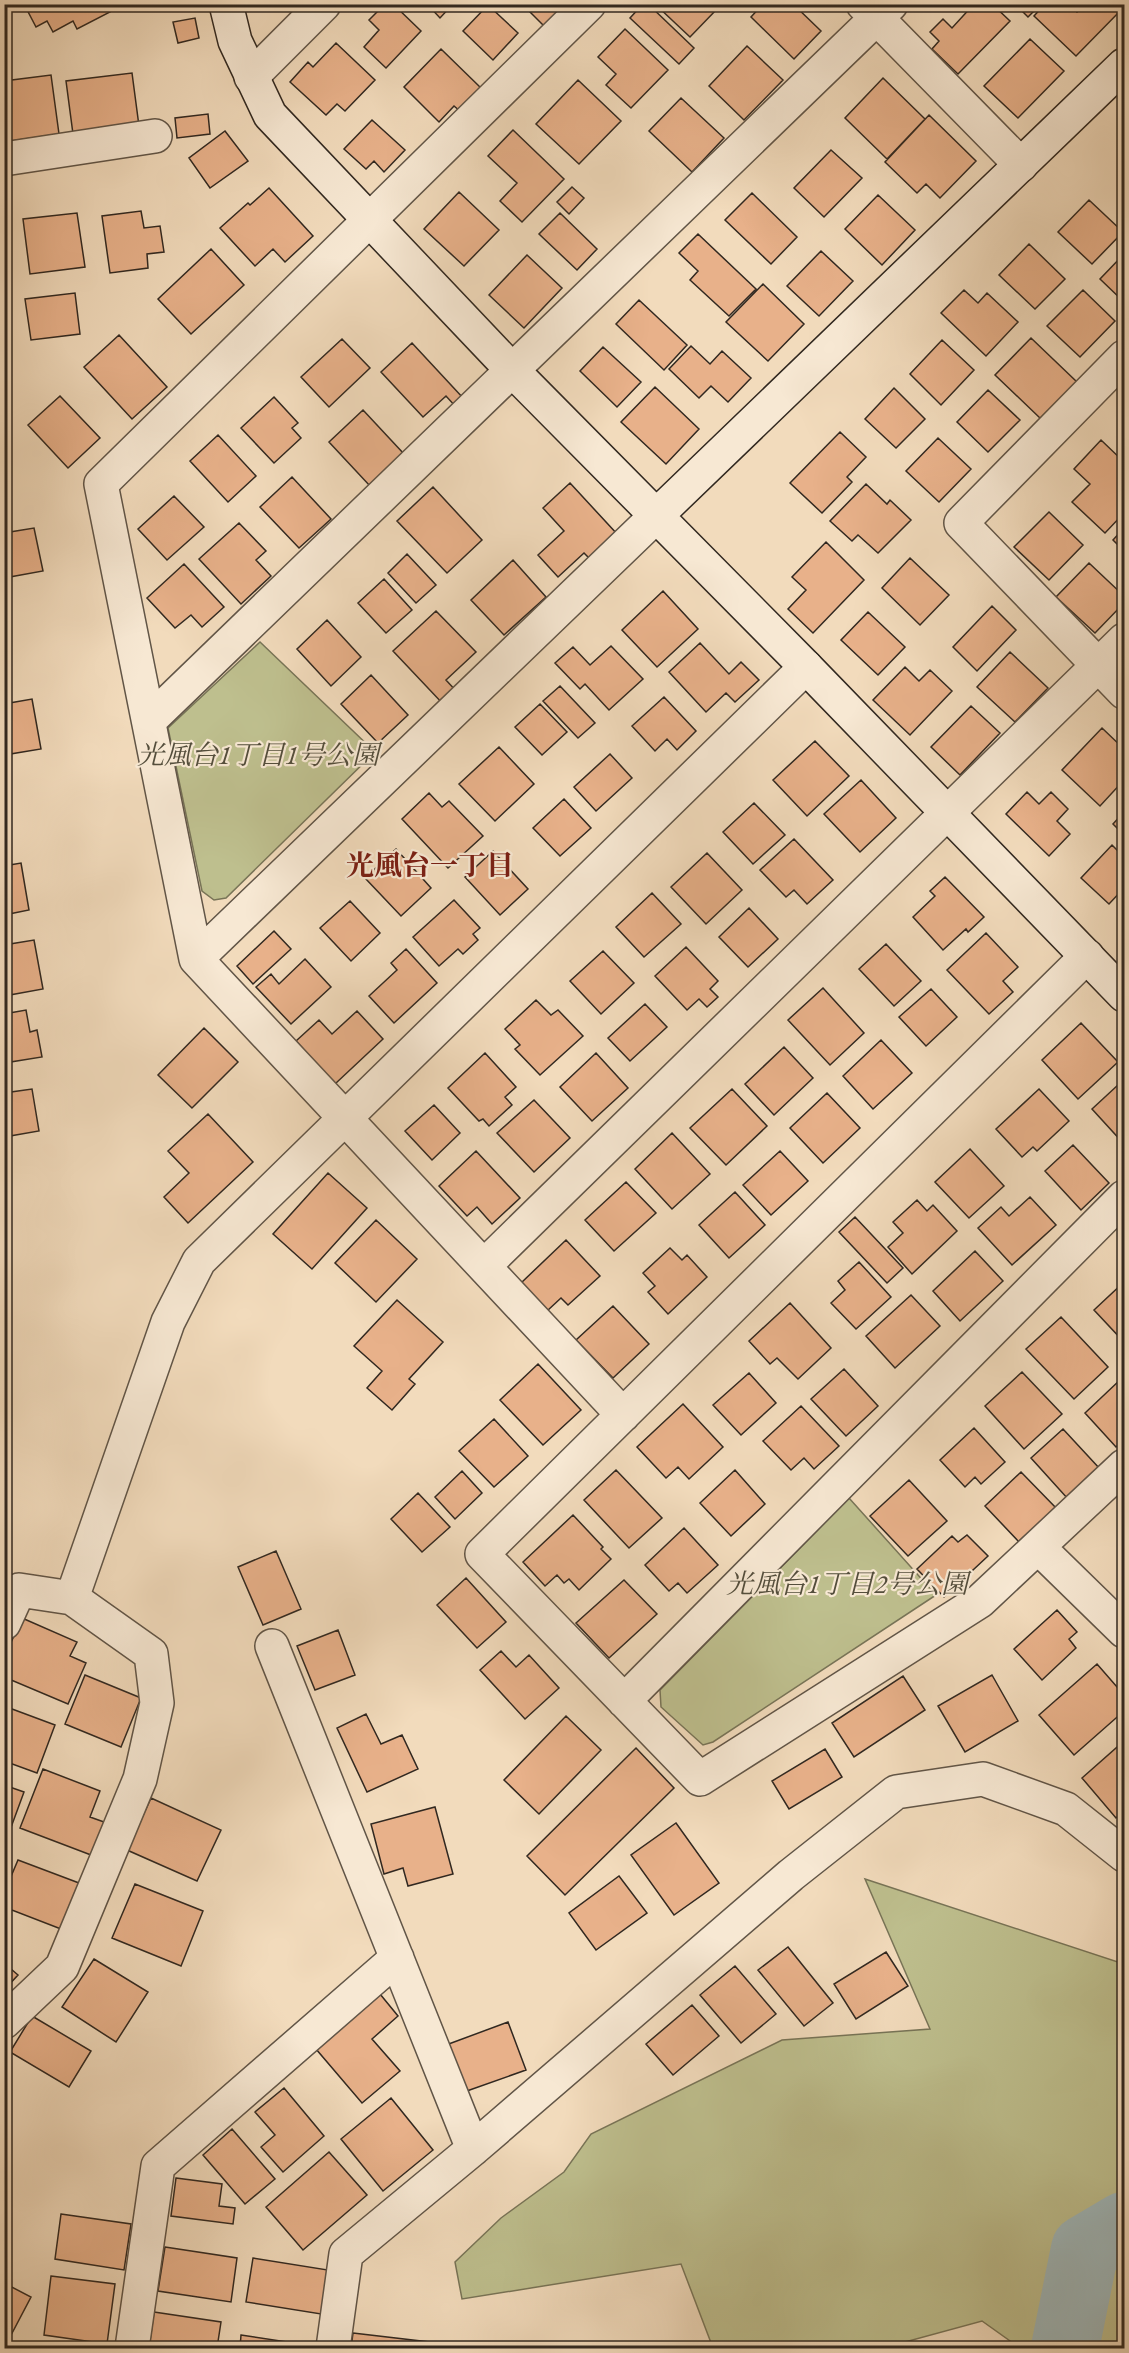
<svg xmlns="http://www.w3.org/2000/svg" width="1129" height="2353" font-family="'EB Garamond','Noto Serif JP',serif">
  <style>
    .green { fill: #bebf8e; stroke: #787457; stroke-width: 1.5 }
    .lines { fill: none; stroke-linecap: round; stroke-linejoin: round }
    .river { stroke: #9fb8bb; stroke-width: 68 }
    .building { fill: #e8b18a; stroke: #312820; stroke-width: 1.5 }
    .street-casing { stroke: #615547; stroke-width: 36 }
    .secondary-casing { stroke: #312820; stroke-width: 36 }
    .street { stroke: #f7e8d3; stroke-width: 33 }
    .secondary { stroke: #f7e8d3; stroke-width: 33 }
    .labels { text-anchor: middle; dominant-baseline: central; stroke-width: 4.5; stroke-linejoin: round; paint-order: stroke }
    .park-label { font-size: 27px; font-style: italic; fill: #544e3c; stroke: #f7e8d3 }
    .neighbourhood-label { font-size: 28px; font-weight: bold; fill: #7a1f14; stroke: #f7e8d3 }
  </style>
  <rect width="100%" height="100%" fill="#f2dbbc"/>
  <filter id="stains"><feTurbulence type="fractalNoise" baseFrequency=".00333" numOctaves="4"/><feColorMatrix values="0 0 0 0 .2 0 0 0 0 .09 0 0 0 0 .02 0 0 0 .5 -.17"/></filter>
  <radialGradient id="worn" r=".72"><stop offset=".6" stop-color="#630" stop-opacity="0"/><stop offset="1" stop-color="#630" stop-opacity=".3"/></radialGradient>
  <path class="green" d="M260,642L375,752L226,898L214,900L202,891L168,728Z
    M849,1498L936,1595L713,1742L703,1745L661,1707L660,1690Z
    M865,1879L1124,1964V2348H1020L982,2321L883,2348H713L681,2264L462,2299L455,2262L501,2218L564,2172L591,2134L782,2040L930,2029Z"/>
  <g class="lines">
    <path class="river" d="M1065,2348L1085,2249L1124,2226"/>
  </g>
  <path class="building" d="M24,4H106L110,12L77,29L73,21L53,32L47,21L36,27Z
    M385,4H393L421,31L386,68L364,47L379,30L369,20Z
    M427,4H453L440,18Z
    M522,4H567L545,27Z
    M643,4H648L694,48L679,64L630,18Z
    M712,4L717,9L690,37L656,5Z
    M763,4H793L821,31L794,59L751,17Z
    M974,4H992L1010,21L958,74L932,49L939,41L930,32L943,19L952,28Z
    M1015,4H1041L1028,17Z
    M1045,4H1070L1077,12L1084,4H1119L1123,8L1076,56L1034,16Z
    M488,5L518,33L493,60L463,31Z
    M195,18L199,38L178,43L173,22Z
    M625,29L668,70L631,108L606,85L616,74L598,57Z
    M1030,39L1064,71L1018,118L984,86Z
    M336,43L375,80L345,111L337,104L326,115L290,82L308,62L313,67Z
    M747,46L783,80L744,120L709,86Z
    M441,49L482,89L461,112L454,106L439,122L404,87Z
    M132,73L139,126L73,134L66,81Z
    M51,75L59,134L4,142V81Z
    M883,78L925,119L887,159L845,118Z
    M578,80L621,121L579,164L536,124Z
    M681,98L724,138L692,172L649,131Z
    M208,114L210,134L177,138L175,118Z
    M929,115L976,161L940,198L926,184L917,193L885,162Z
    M372,120L405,150L384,172L374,161L366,169L344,149Z
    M513,130L564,179L522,222L500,201L517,183L488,156Z
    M225,131L248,161L210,188L189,158Z
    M831,150L862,178L824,217L794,188Z
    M572,187L584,198L569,214L557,202Z
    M269,188L313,236L285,262L273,249L255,266L220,228L248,203L250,205Z
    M459,192L499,230L464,266L424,229Z
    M752,193L797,237L771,264L725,220Z
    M878,195L915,230L882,265L845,229Z
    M1089,200L1123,232L1092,264L1058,232Z
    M141,211L144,228L160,226L164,252L147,254L148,268L110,273L102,216Z
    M77,213L85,267L30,274L23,219Z
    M560,213L597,249L577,270L539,234Z
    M698,234L756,289L729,316L690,280L698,271L679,253Z
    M1029,244L1065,279L1035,309L999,275Z
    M211,249L244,285L191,334L158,299Z
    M821,251L853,281L819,316L787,286Z
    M1124,254V302L1100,279Z
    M527,255L562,288L524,328L489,295Z
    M763,284L804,324L768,361L726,322Z
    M964,290L978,303L987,293L1018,322L986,356L941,313Z
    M1083,290L1115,321L1080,357L1047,326Z
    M75,293L80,334L31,340L25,299Z
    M639,300L687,345L664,370L616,324Z
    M119,335L167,387L132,419L84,367Z
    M1031,338L1077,382L1041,419L995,375Z
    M342,339L370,368L329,407L301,377Z
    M942,340L974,370L941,405L910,374Z
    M412,343L464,399L456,407L446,396L423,417L381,372Z
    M691,346L710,364L722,351L751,378L728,402L711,386L699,398L669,369Z
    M603,347L641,382L617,407L580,371Z
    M655,387L699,429L666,464L621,422Z
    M894,388L925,419L896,448L865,419Z
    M988,390L1020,420L988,452L957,422Z
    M60,396L100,438L68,468L28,425Z
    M274,397L298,423L292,428L301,438L274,463L241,428Z
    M363,410L404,454L370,486L329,442Z
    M840,432L866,457L847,477L852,482L822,513L790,483Z
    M218,435L256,476L228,502L190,461Z
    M938,438L971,469L939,502L906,471Z
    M1101,440L1124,462V513L1105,533L1072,502L1090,484L1074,469Z
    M292,477L331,519L299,548L260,507Z
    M570,483L618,535L591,560L584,553L558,577L538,555L564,531L543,508Z
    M866,484L887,504L890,500L911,520L878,553L858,535L852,541L830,521Z
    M433,487L482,540L447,573L397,521Z
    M174,496L204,527L167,560L138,529Z
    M1049,512L1083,545L1049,580L1014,547Z
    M239,523L266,551L256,560L271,576L241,604L199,559Z
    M34,528L43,571L4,578V533Z
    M1124,528V551L1113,540Z
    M826,542L864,580L813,633L788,609L806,590L792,577Z
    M407,554L436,585L416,603L388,573Z
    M910,558L949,595L920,625L882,588Z
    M513,560L546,597L504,635L471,600Z
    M1089,563L1124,596V603L1095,633L1056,597Z
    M184,564L224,607L202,627L191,615L175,628L147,598Z
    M384,579L412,610L386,633L358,603Z
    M663,591L698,629L657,667L622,630Z
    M992,606L1016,630L977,671L953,647Z
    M436,611L476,652L446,680L457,692L444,705L393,651Z
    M868,612L905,647L878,675L841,640Z
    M327,620L361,657L331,686L297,649Z
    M700,643L729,674L741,662L759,680L735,702L726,693L706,712L669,672Z
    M611,646L643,679L609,710L585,684L580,689L555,663L573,647L590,665Z
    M1010,652L1048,688L1015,722L977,687Z
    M905,667L919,681L930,670L952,691L910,735L873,700Z
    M371,675L408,715L378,743L341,704Z
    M560,686L595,723L578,738L543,701Z
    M664,697L696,731L677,750L667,739L655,751L632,726Z
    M32,699L41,749L4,755V704Z
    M540,704L567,732L542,755L515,727Z
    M971,706L1000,733L960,775L931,747Z
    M1102,728L1124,749V780L1100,806L1062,770Z
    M815,741L849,776L807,816L773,780Z
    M499,747L534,784L495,821L459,784Z
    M610,754L632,778L596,811L574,787Z
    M861,780L896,818L860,852L824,814Z
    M1027,792L1039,804L1051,792L1068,809L1057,821L1070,834L1049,856L1006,814Z
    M429,793L442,807L449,801L483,836L448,868L402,819Z
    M564,799L591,828L560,856L533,828Z
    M754,803L785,835L753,864L723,832Z
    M4,807L11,845L4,846Z
    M1124,812V835L1113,824Z
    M794,839L833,880L807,904L794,890L786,897L760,870Z
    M1112,845L1124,857V888L1109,904L1081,878Z
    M396,849L431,888L401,916L365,878Z
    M493,851L528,889L500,915L465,877Z
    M707,853L742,890L706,924L671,887Z
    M21,863L29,910L4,915V866Z
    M945,877L984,917L968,932L966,929L943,950L913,917L935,896L930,891Z
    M652,893L681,924L644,957L616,927Z
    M454,900L480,928L473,934L478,940L463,954L458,949L439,966L413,937Z
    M350,901L380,933L351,961L320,928Z
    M749,908L778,939L748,967L719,937Z
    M274,931L291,949L253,984L237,966Z
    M986,933L1018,967L1003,981L1013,992L989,1014L947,970Z
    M34,940L43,989L4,996V945Z
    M886,944L921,981L894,1006L859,969Z
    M686,947L718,981L710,989L718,997L707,1007L699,999L687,1010L655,976Z
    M406,949L437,983L394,1023L369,996L397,970L391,963Z
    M603,951L634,983L601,1014L570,981Z
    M305,959L331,987L291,1024L256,987L271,974L279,984Z
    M823,988L864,1033L830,1065L788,1020Z
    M931,989L957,1017L926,1046L899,1017Z
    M536,1000L551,1015L558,1010L583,1036L540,1075L515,1049L520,1045L505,1029Z
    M645,1004L667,1027L630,1061L608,1038Z
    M26,1010L30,1032L37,1030L42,1057L4,1063V1014Z
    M357,1011L383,1039L335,1084L296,1041L319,1020L332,1034Z
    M1081,1023L1118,1062L1078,1099L1042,1060Z
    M204,1028L238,1062L192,1108L158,1075Z
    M881,1040L912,1073L873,1109L843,1076Z
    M784,1047L813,1078L774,1115L745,1084Z
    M485,1053L516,1087L505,1097L512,1105L489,1126L483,1119L479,1121L448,1088Z
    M596,1053L628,1088L592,1121L560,1087Z
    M1119,1084L1124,1090V1144L1092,1109Z
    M32,1089L39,1131L4,1137V1093Z
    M732,1089L767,1126L726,1165L690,1128Z
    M1039,1089L1069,1121L1037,1151L1033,1147L1022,1157L996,1129Z
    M827,1093L860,1128L823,1163L790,1128Z
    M534,1100L570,1138L534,1172L497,1133Z
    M434,1105L460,1133L432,1160L405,1131Z
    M208,1114L253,1162L188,1223L164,1197L189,1173L168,1151Z
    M672,1133L710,1174L672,1209L635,1169Z
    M1073,1145L1109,1183L1081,1210L1045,1171Z
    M970,1149L1004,1186L969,1218L935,1182Z
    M476,1151L520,1198L492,1224L477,1207L467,1216L439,1186Z
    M780,1151L808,1181L771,1215L743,1185Z
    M328,1173L367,1208L312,1269L273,1234Z
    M626,1182L656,1213L614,1251L585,1220Z
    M735,1192L765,1225L729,1258L699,1225Z
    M1030,1197L1056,1225L1012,1265L978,1228L1001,1207L1009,1216Z
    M917,1200L927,1211L933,1205L957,1231L912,1274L888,1247L903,1233L893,1222Z
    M855,1217L903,1268L887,1283L839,1232Z
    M376,1220L417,1259L376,1302L335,1263Z
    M566,1240L600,1276L568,1305L561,1298L547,1311L521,1283Z
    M670,1248L682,1260L687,1255L707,1277L668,1314L648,1292L655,1286L643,1273Z
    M975,1251L1003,1281L960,1321L933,1291Z
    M859,1262L891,1297L856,1329L831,1303L845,1290L838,1281Z
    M1124,1282V1342L1094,1310Z
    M911,1295L940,1326L895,1368L866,1336Z
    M397,1300L443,1342L409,1379L415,1384L392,1410L367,1388L382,1371L354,1346Z
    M790,1303L831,1348L798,1379L777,1358L770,1364L749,1341Z
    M613,1306L649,1344L613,1378L576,1340Z
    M1061,1317L1108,1367L1074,1399L1026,1349Z
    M538,1364L581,1410L543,1445L500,1400Z
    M844,1369L878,1406L846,1436L811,1399Z
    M1022,1372L1062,1414L1024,1449L985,1406Z
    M749,1373L776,1403L741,1435L713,1405Z
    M1121,1379L1124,1382V1440L1116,1447L1085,1413Z
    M683,1404L723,1447L689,1479L678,1467L666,1478L637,1447Z
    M801,1406L839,1446L814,1469L804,1458L791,1470L763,1441Z
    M494,1419L528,1456L494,1487L459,1451Z
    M974,1428L1005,1462L981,1484L975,1477L965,1487L940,1460Z
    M1063,1429L1100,1469L1068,1499L1031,1458Z
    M616,1470L662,1518L629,1548L584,1500Z
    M735,1470L765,1504L731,1536L700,1503Z
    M462,1471L482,1493L455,1519L435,1497Z
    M1021,1472L1057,1509L1020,1543L985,1506Z
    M909,1480L947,1521L908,1556L870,1516Z
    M418,1493L450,1527L422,1552L391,1519Z
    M573,1515L603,1547L601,1549L611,1559L579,1590L569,1579L564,1583L557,1575L545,1586L523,1562Z
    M684,1528L718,1565L687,1593L678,1583L669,1591L645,1565Z
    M967,1535L988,1556L944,1597L917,1569L952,1536L958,1542Z
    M276,1551L301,1609L263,1625L238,1567Z
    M466,1578L506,1622L477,1648L437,1605Z
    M624,1580L657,1614L609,1658L576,1623Z
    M1057,1610L1077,1632L1069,1639L1076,1648L1042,1680L1014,1649Z
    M22,1618L77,1642L70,1656L86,1663L68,1704L4,1677V1658Z
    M338,1630L355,1675L315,1690L297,1646Z
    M501,1651L516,1667L529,1655L559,1688L525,1719L480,1670Z
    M1097,1664L1124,1695V1711L1074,1755L1039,1715Z
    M85,1675L141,1698L121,1747L65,1724Z
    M992,1675L1018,1721L965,1752L938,1706Z
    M903,1676L925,1710L854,1757L832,1723Z
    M4,1706L55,1725L37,1773L4,1761Z
    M366,1714L381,1744L402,1735L418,1769L367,1792L337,1728Z
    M566,1716L601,1750L539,1814L504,1780Z
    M1124,1741V1811L1116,1818L1082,1778Z
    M636,1748L674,1788L565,1895L527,1856Z
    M825,1749L842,1777L789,1809L772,1781Z
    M43,1769L100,1791L90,1817L104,1822L91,1855L20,1828Z
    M4,1785L24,1792L6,1841L4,1840Z
    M151,1798L221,1830L197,1881L127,1850Z
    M435,1807L453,1874L408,1886L403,1868L384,1874L371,1824Z
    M676,1823L719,1883L674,1915L631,1855Z
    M18,1860L79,1883L61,1929L4,1907V1893Z
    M619,1876L647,1913L596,1950L569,1913Z
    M135,1884L203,1911L181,1966L112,1938Z
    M788,1947L833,2003L804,2026L758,1970Z
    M886,1952L908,1986L856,2019L834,1984Z
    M94,1959L148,1992L116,2042L62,2007Z
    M4,1963L18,1975L4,1990Z
    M735,1966L776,2014L741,2043L700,1995Z
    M380,1994L398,2016L372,2039L400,2071L362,2103L316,2049Z
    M692,2005L719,2036L673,2075L646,2044Z
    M32,2016L91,2051L69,2087L10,2052Z
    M508,2022L526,2070L464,2092L446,2045Z
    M284,2088L324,2136L283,2172L261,2147L275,2135L255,2112Z
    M391,2098L433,2150L383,2191L341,2139Z
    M232,2129L275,2179L245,2204L203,2155Z
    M329,2152L367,2195L303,2250L266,2207Z
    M176,2178L222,2184L219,2206L235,2208L233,2224L171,2216Z
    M61,2214L131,2224L124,2270L55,2259Z
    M165,2247L237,2258L231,2302L158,2291Z
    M253,2258L328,2270L321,2314L246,2302Z
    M51,2276L115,2284L107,2344L44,2335Z
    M4,2283L31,2297L10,2337L4,2334Z
    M154,2312L221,2322L217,2348H149Z
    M353,2333L455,2345V2348H351Z
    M241,2335L301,2344L300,2348H240Z"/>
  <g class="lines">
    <defs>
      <path id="street" d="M589,4L101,484L196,959L623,1415
        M863,4L1021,165
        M251,77L324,4
        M4,159L155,136
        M1124,357L961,523L1124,692
        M149,721L891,4
        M1087,956L482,1554L700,1779L980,1601L1124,1466
        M196,959L657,515
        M484,1266L1124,640
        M1038,1547L1124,1631
        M4,1623L19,1590L72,1598L168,1322L199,1261L806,667
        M272,1646L473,2149
        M624,1701L1124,1197
        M4,2022L62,1967L140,1779L157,1703L151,1654L72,1598
        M132,2348L158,2166L397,1958
        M333,2348L346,2254L473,2149L791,1875L896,1792L983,1779L1066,1809L1124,1855"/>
      <path id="secondary" d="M226,4L235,41L270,115L512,370L806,667L1124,995
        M657,515L1124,65"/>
    </defs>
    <use href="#street" class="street-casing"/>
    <use href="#secondary" class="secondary-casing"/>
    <use href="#street" class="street"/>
    <use href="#secondary" class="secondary"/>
  </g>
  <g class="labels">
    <g class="park-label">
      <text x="258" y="754">光風台1丁目1号公園</text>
      <text x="847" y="1583">光風台1丁目2号公園</text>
    </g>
    <g class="neighbourhood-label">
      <text x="430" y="865">光風台一丁目</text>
    </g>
  </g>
  <rect width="1129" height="2353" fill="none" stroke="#f2dbbc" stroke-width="24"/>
  <rect x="6" y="6" width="1117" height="2341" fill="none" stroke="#312820" stroke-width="3"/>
  <rect x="12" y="12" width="1105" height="2329" fill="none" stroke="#312820" stroke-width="1.5"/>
  <rect width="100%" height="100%" filter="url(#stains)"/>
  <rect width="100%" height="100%" fill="url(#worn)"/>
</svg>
